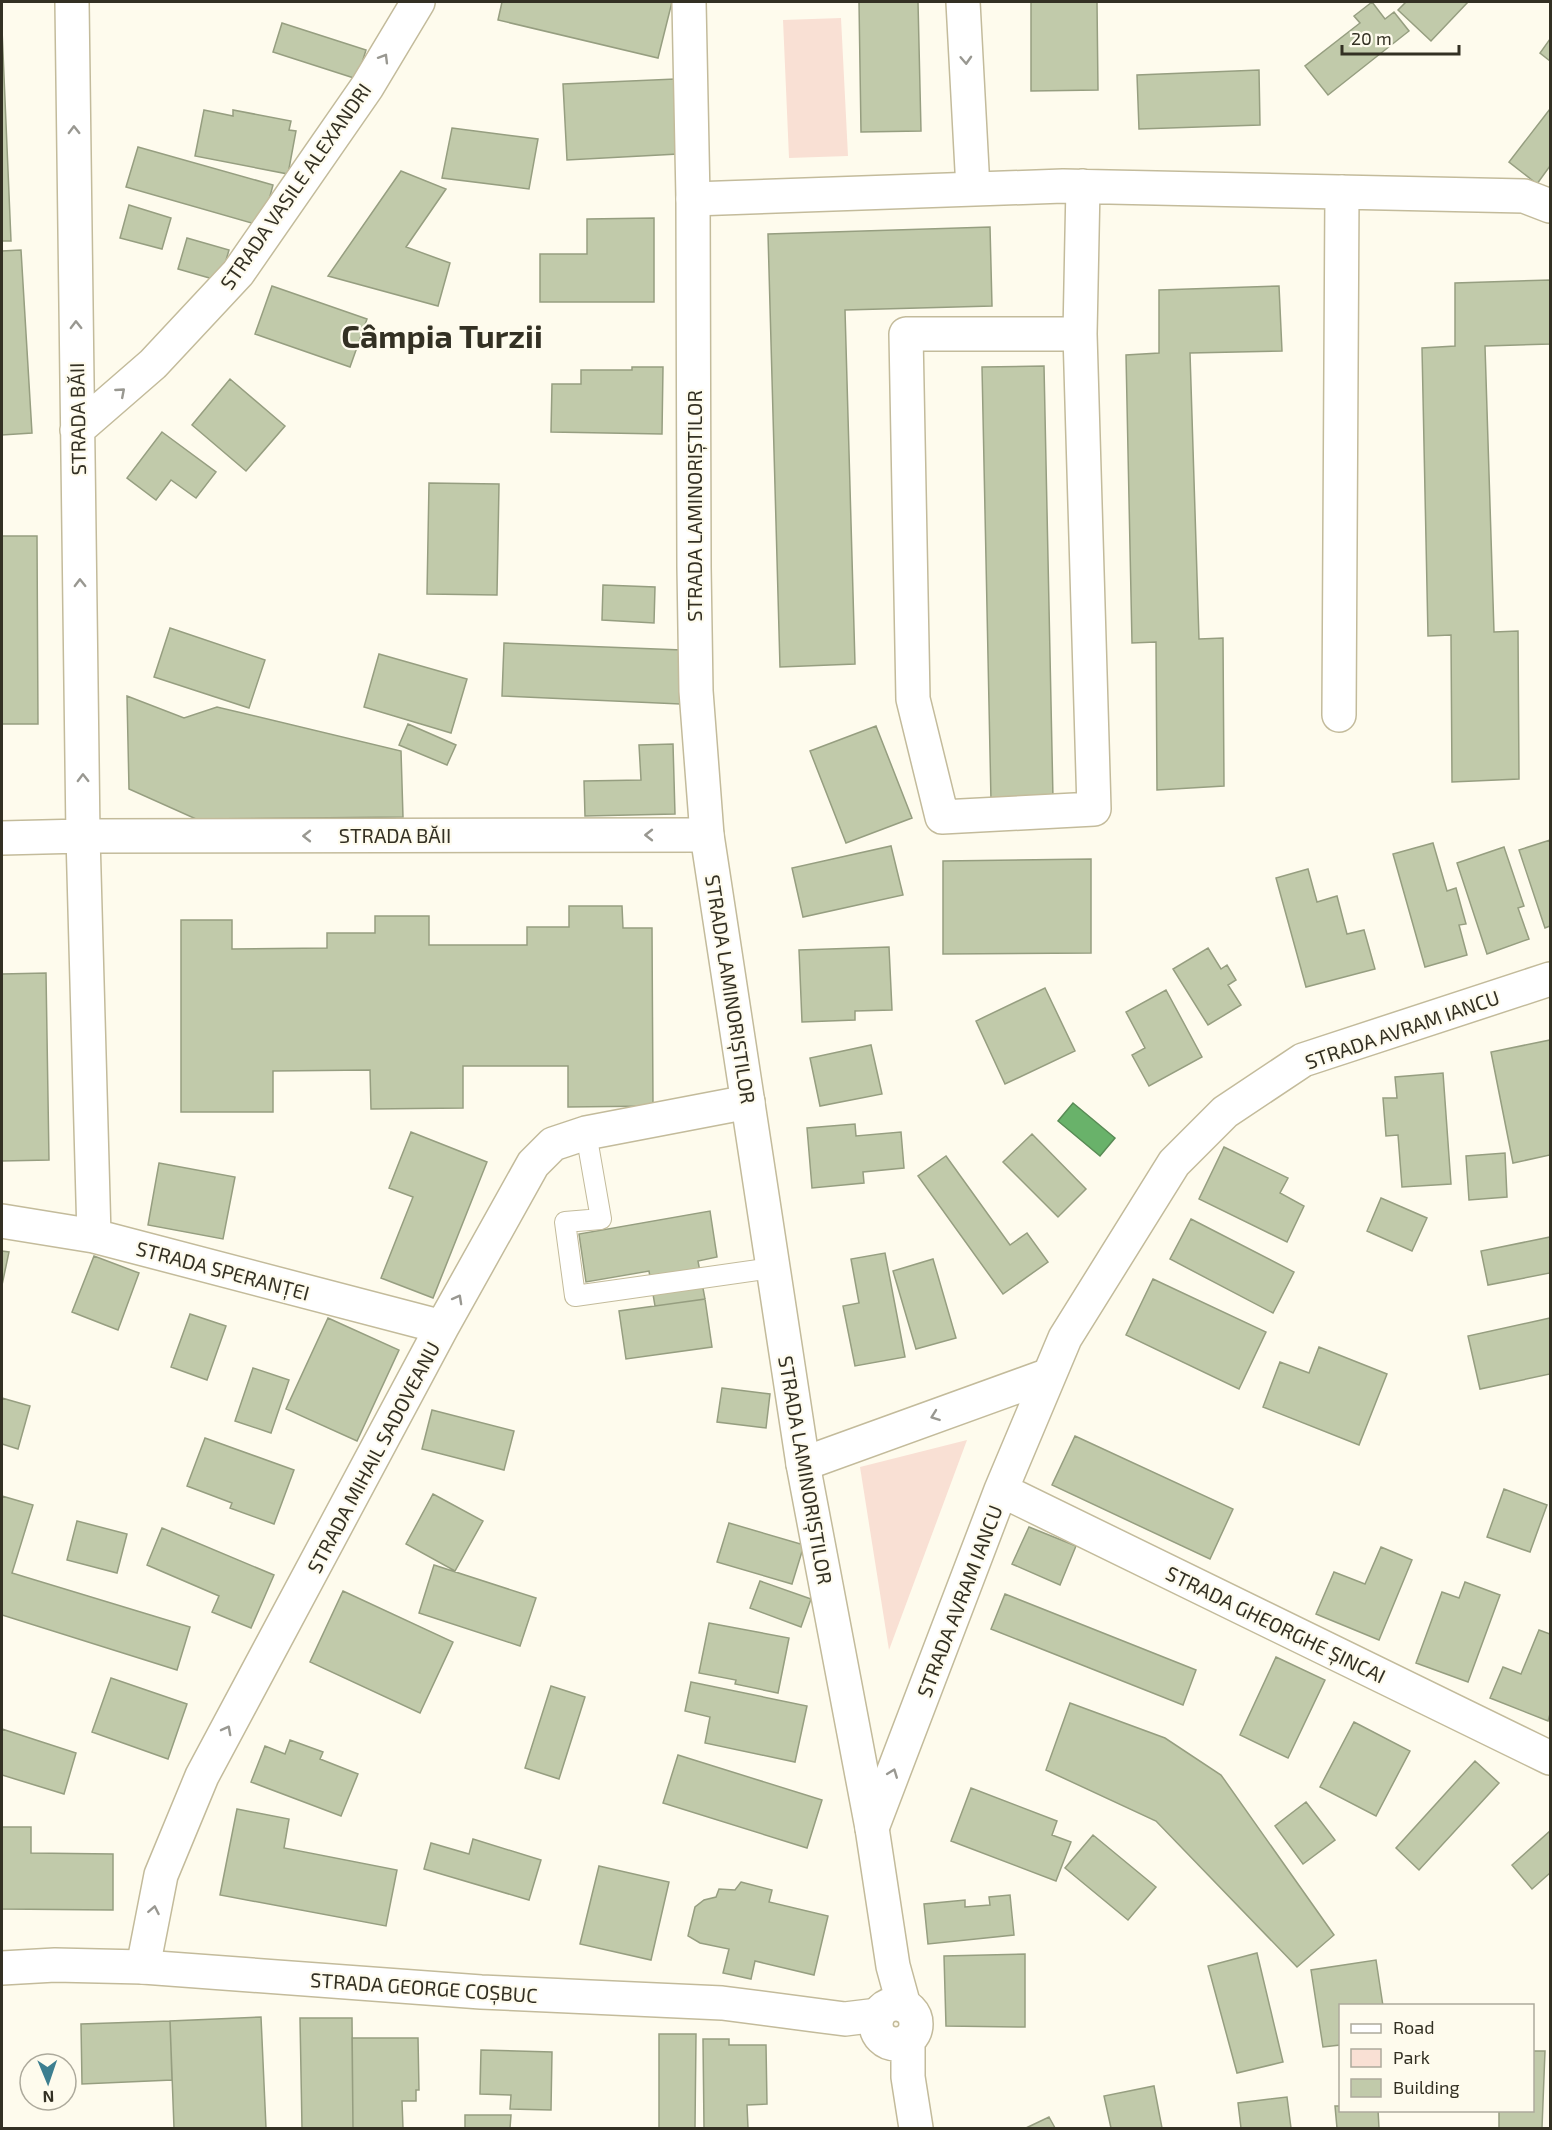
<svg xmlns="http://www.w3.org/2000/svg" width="1552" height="2130" font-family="'Exo 2',sans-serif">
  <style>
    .green { fill: #f9e0d4 }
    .water { fill: #69b26a; stroke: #598b55; stroke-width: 1.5 }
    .building { fill: #c1caaa; stroke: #969e80; stroke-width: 1.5 }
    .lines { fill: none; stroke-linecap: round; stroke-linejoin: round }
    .lane-casing { stroke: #c3bb9b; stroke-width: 22 }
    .street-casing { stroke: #c3bb9b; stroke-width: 36 }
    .secondary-casing { stroke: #c3bb9b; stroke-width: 36 }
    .primary-casing { stroke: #c3bb9b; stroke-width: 36 }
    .lane { stroke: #fff; stroke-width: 20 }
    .street { stroke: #fff; stroke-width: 33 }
    .secondary { stroke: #fff; stroke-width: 33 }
    .primary { stroke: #fff; stroke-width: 33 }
    .oneway { stroke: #999891 }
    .labels { text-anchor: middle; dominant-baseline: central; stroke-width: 4.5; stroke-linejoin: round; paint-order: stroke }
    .street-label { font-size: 20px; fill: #333023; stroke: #fefbed }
    .town-label { font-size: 32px; font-weight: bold; fill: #333023; stroke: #fefbed }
  </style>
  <rect width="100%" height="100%" fill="#fefbed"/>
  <path class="green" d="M841,18L848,156L789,158L783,20Z
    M967,1440L889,1650L860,1467Z"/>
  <path class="water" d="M1073,1103L1115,1138L1100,1156L1058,1121Z"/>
  <path class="building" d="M502,2H672L658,58L498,20Z
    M859,2H918L921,131L861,132Z
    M1031,2H1097L1098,90L1031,91Z
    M1372,2L1385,19L1394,12L1409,31L1328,95L1305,66L1360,23L1354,16Z
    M1406,2H1468L1431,41L1398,10Z
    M282,23L366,50L357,79L273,52Z
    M2,29L11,241H2Z
    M1550,39V61L1540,53Z
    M1259,70L1260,125L1139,129L1137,75Z
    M675,79L678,154L567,160L563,84Z
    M1550,109V166L1537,184L1509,162Z
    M204,110L233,116V110L291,121L289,130L296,131L288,174L195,156Z
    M452,128L538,139L529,189L442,178Z
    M138,147L273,185L262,226L126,187Z
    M401,171L446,189L406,247L450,263L438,306L328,276Z
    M129,205L171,218L162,249L120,238Z
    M654,218V302H540V254H587V219Z
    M990,227L992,306L845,310L855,664L780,667L768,234Z
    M187,238L229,250L220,281L178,269Z
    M21,250L32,433L2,435V251Z
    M1550,280V344L1485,346L1494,632L1518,631L1519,779L1452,782L1451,635L1428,636L1422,348L1455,346V283Z
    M272,286L367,319L350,367L255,334Z
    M1279,286L1282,351L1190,353L1199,639L1223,638L1224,786L1157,790L1156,642L1132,643L1126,355L1159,353V290Z
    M1044,366L1053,799L991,801L982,367Z
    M632,367H663L662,434L551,432L552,384H581V370H632Z
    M230,379L285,426L246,471L192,425Z
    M162,432L216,472L196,498L171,480L156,500L127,478Z
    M429,483L499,484L497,595L427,594Z
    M2,536H37L38,724H2Z
    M603,585L655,587L654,623L602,620Z
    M170,628L265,660L249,708L154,677Z
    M504,643L682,650L680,704L502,696Z
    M379,654L467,679L451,733L364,707Z
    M127,696L184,718L217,707L401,751L403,817L196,819L129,789Z
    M408,724L456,745L447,765L399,745Z
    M876,726L912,818L846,843L810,751Z
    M673,744L675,814L585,816L584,781L641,780L639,745Z
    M1550,840V926L1545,928L1519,850Z
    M1433,843L1447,891L1456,888L1466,924L1459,925L1467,955L1425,967L1393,854Z
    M891,846L903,895L803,917L792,868Z
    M1504,847L1524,906L1518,908L1529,939L1487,954L1457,863Z
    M1091,859V953L943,954V861Z
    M1308,869L1317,902L1337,896L1347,934L1364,930L1375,969L1306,987L1276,878Z
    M569,906H622L623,928H652L653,1106L568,1107V1066H463V1108L371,1109L370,1070L273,1071V1112H181V920H232V949L327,948V933H375V916H429V945H527V927H569Z
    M889,947L892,1010L855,1011V1020L802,1022L799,950Z
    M1208,948L1221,969L1227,965L1236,980L1228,985L1241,1005L1208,1025L1173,969Z
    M46,973L49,1160L2,1161V974Z
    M1045,988L1075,1051L1005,1084L976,1021Z
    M1166,990L1202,1057L1149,1086L1132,1055L1145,1048L1126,1012Z
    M1550,1040V1155L1513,1163L1491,1052Z
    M871,1045L882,1094L820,1106L810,1058Z
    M1443,1073L1451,1184L1402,1187L1398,1135L1386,1136L1383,1098H1397L1395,1077Z
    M855,1124L856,1136L901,1132L904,1168L863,1172L864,1183L812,1188L807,1128Z
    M411,1132L487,1162L433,1298L381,1278L413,1197L389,1188Z
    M1032,1134L1086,1189L1058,1217L1003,1162Z
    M1224,1147L1288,1178L1280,1193L1304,1206L1287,1242L1199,1199Z
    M1505,1153L1507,1197L1469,1200L1466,1156Z
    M946,1156L1010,1245L1027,1233L1048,1262L1003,1294L918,1176Z
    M159,1163L235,1177L223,1239L148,1225Z
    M1381,1198L1427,1218L1412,1251L1367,1231Z
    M710,1211L717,1257L698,1261L705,1299L655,1306L649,1271L586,1282L579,1234Z
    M1191,1219L1294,1272L1273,1313L1170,1259Z
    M1550,1237V1273L1488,1285L1481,1251Z
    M2,1251L9,1252L2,1285Z
    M885,1253L905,1357L855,1366L843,1306L859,1303L851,1259Z
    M94,1256L139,1273L118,1330L72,1312Z
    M933,1259L956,1338L916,1349L893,1271Z
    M1153,1279L1266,1332L1239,1389L1126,1335Z
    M705,1299L712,1347L626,1359L619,1311Z
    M190,1314L226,1326L207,1380L171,1367Z
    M328,1318L399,1350L357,1441L286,1409Z
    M1550,1318V1374L1480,1389L1468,1336Z
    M1319,1347L1387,1374L1359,1445L1263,1407L1280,1362L1309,1373Z
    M253,1368L289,1380L271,1433L235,1421Z
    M722,1388L770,1394L766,1428L717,1422Z
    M2,1398L30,1406L18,1449L2,1444Z
    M432,1410L514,1431L504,1470L422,1449Z
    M1075,1436L1233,1509L1210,1559L1052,1485Z
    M205,1438L294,1470L274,1524L230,1508L232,1503L187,1486Z
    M1504,1489L1547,1505L1530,1552L1487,1537Z
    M433,1494L483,1521L455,1571L406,1544Z
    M2,1496L33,1505L12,1573L190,1627L177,1670L2,1615Z
    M77,1521L127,1534L117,1573L67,1560Z
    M729,1523L804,1545L792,1584L717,1562Z
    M1029,1527L1076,1546L1060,1585L1012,1564Z
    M162,1528L274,1575L251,1628L212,1612L219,1596L147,1565Z
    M1381,1547L1412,1560L1379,1640L1316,1614L1334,1572L1365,1584Z
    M434,1565L536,1598L520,1646L419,1613Z
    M760,1581L811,1599L801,1627L750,1608Z
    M1465,1582L1500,1595L1468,1682L1416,1663L1442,1592L1459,1598Z
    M343,1591L453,1642L420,1713L310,1662Z
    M1005,1594L1196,1670L1183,1705L991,1629Z
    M709,1623L789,1638L778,1693L735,1684L736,1680L699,1673Z
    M1539,1630L1550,1634V1714L1548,1721L1490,1698L1503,1667L1521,1674Z
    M1276,1657L1325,1680L1288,1758L1240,1735Z
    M111,1678L187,1704L168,1759L92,1732Z
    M691,1682L807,1706L795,1762L705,1743L710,1717L685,1711Z
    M551,1686L585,1697L559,1779L525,1768Z
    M1070,1703L1165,1738L1221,1775L1334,1935L1297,1967L1156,1821L1046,1770Z
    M1354,1722L1410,1751L1376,1816L1320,1787Z
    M2,1729L76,1753L64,1794L2,1775Z
    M290,1740L323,1752L320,1759L358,1774L341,1816L251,1782L265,1746L285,1754Z
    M678,1755L822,1800L807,1848L663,1803Z
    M1475,1761L1499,1783L1419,1870L1396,1848Z
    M971,1788L1057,1821L1052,1835L1071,1842L1056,1881L951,1841Z
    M1306,1802L1335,1840L1303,1864L1275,1826Z
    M237,1809L289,1819L284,1848L397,1870L386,1926L220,1895Z
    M2,1827H31V1853L113,1854V1910L2,1909Z
    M1550,1831V1873L1532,1889L1512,1865Z
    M1093,1835L1156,1887L1128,1920L1065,1868Z
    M473,1839L541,1860L529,1900L424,1869L431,1843L469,1854Z
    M599,1866L669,1882L651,1960L580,1944Z
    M741,1882L772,1890L769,1902L828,1916L814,1975L755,1961L751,1979L723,1973L729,1949L700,1943L688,1936L695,1907L704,1900L716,1897L719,1889L735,1890Z
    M1010,1895L1014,1935L928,1944L924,1904L965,1900V1907L990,1905L989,1897Z
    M1257,1953L1283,2062L1237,2073L1208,1966Z
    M1025,1954V2027L946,2026L944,1956Z
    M1376,1960L1383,2006H1340V2045L1323,2047L1311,1970Z
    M261,2017L266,2128H174L170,2021Z
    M300,2018H352L353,2128H302Z
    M170,2021L172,2080L82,2084L81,2024Z
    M659,2034H696L695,2128H659Z
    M352,2038H418L419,2090H416V2101H402L403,2128H353Z
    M703,2039H729V2045H766L767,2104L747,2105L748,2128H704Z
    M481,2050L552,2052L551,2110L510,2109L511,2095L480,2094Z
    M1532,2051H1545L1542,2128H1499V2110H1532Z
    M1154,2086L1162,2128H1111L1104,2096Z
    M1287,2097L1291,2128H1241L1238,2103Z
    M1335,2106H1340V2110H1378L1379,2128H1337Z
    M465,2115H511L510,2128H465Z
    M1049,2117L1055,2128H1026Z"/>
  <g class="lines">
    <defs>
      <path id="lane" d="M586,1133L601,1219L565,1222L575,1296L772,1268"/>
      <path id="street" d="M72,2L83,836L94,1236
        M963,2L973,189
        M693,199L1063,186L1524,196L1550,206
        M1080,334L1094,809L942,817L913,699L906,334H1080L1083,186
        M77,430L153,364L238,273L367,87L418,2
        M1339,715L1342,192
        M2,838L83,836L707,835
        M2,1221L94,1236L442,1327
        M803,1464L1049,1375
        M1001,1490L1550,1758
        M872,1828L1001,1490L1065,1338L1174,1163L1225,1112L1303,1060L1550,979
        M143,1967L161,1875L202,1776L442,1327L533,1164L553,1144L586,1133L748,1102"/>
      <path id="secondary" d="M2,1968L55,1965L143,1967L481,1992L722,2003L845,2019L878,2015"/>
      <path id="primary" d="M689,2L693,199L694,567L696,691L707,835L803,1464L872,1828L893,1966L904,2006
        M876 2024a20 20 0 1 1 40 0a20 20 0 1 1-40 0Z
        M908,2040V2077L916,2128"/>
    </defs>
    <use href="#lane" class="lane-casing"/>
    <use href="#street" class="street-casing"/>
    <use href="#secondary" class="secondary-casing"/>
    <use href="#primary" class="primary-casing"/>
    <use href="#lane" class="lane"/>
    <use href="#street" class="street"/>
    <use href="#secondary" class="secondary"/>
    <use href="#primary" class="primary"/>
  </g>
  <defs><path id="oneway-chevron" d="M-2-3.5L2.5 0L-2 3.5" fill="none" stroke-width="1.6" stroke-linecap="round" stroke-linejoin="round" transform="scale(1.5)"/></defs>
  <g class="oneway">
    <use href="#oneway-chevron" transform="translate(384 58) rotate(-59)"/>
    <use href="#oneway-chevron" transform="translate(966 60) rotate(87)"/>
    <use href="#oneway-chevron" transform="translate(74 130) rotate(-91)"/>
    <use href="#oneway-chevron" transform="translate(76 325) rotate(-91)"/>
    <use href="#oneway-chevron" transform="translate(121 392) rotate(-41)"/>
    <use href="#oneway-chevron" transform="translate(80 583) rotate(-91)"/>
    <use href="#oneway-chevron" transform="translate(83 778) rotate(-91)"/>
    <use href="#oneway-chevron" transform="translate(649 835) rotate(180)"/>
    <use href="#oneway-chevron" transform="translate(307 836) rotate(180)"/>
    <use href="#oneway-chevron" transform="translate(458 1299) rotate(-61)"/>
    <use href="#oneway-chevron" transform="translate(935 1416) rotate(160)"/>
    <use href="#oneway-chevron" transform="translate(227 1730) rotate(-62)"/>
    <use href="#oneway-chevron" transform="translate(893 1773) rotate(-69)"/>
    <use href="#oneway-chevron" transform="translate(154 1910) rotate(-79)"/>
  </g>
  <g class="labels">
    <g class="street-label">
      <text transform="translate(295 186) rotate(-55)">STRADA VASILE ALEXANDRI</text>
      <text transform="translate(77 419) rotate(-91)">STRADA BĂII</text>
      <text transform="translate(694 506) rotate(-90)">STRADA LAMINORIȘTILOR</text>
      <text x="395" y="835">STRADA BĂII</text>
      <text transform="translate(731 989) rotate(81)">STRADA LAMINORIȘTILOR</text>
      <text transform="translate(1402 1029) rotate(-19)">STRADA AVRAM IANCU</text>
      <text transform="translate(223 1270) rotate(15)">STRADA SPERANȚEI</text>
      <text transform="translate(373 1457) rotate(-62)">STRADA MIHAIL SADOVEANU</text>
      <text transform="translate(806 1470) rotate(80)">STRADA LAMINORIȘTILOR</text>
      <text transform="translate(959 1601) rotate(-69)">STRADA AVRAM IANCU</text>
      <text transform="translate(1276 1624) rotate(26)">STRADA GHEORGHE ȘINCAI</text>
      <text transform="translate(424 1987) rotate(4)">STRADA GEORGE COȘBUC</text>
    </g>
    <g class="town-label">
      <text x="442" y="335">Câmpia Turzii</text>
    </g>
  </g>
  <rect width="1552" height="2130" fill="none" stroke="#333023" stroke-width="6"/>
  <rect x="1339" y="2004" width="195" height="108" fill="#fefbed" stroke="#adaa9c" stroke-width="1.5"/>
  <rect x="1351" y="2024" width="30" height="9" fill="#ffffff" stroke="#adaa9c" stroke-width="1.5"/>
  <text x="1393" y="2034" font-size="18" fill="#333023">Road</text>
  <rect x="1351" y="2049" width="30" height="18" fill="#f9e0d4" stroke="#adaa9c" stroke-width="1.5"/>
  <text x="1393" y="2064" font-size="18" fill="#333023">Park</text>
  <rect x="1351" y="2079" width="30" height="18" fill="#c1caaa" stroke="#adaa9c" stroke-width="1.5"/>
  <text x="1393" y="2094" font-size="18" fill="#333023">Building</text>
  <g transform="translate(48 2082) rotate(178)"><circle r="28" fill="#fefbed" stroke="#adaa9c" stroke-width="1.5"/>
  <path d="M0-4.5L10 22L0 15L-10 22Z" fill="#3d7f90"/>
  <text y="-9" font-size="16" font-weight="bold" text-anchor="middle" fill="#333023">N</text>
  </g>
  <path d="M1342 45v9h117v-9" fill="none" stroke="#333023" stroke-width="3"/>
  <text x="1351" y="45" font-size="18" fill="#333023" stroke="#fefbed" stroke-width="4.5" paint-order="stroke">20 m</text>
</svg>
